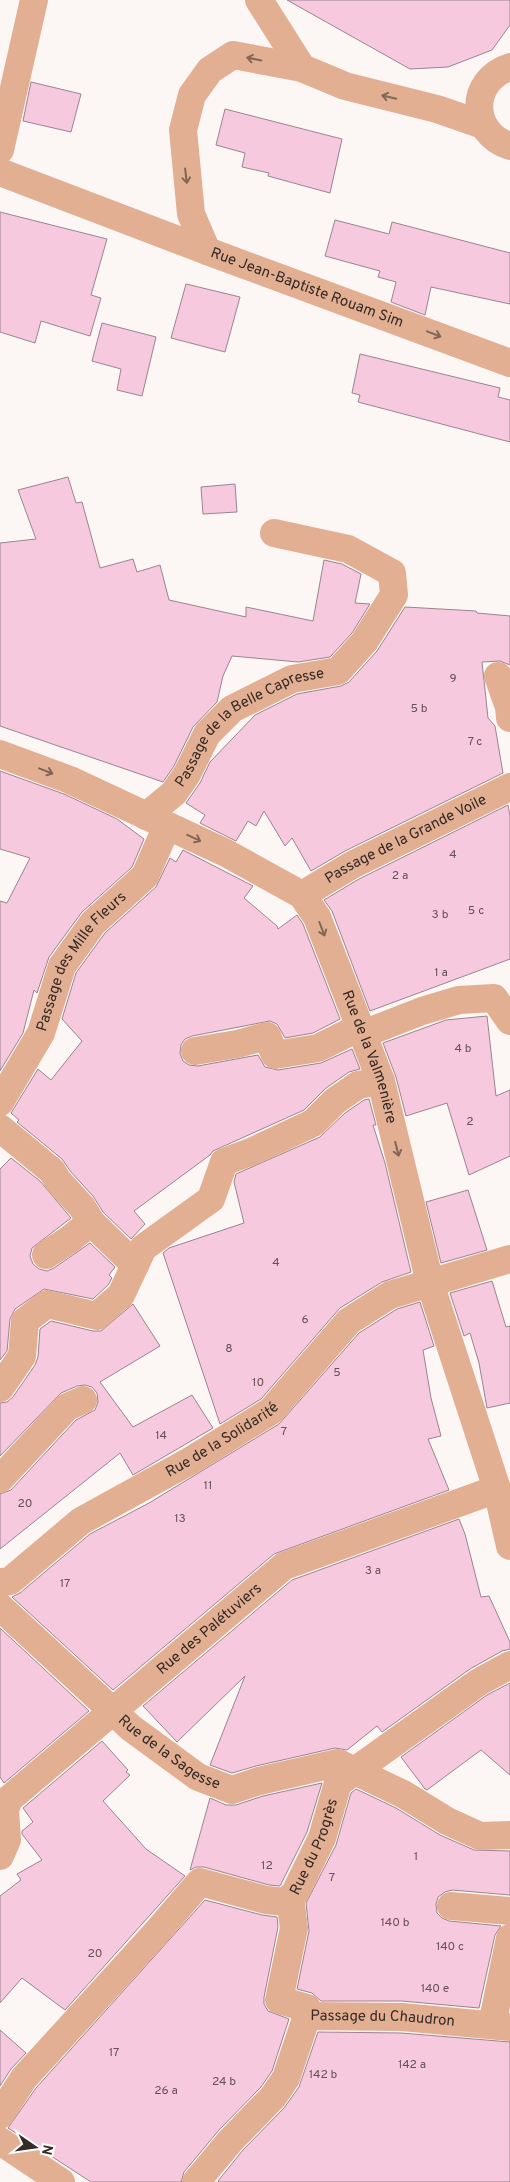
<svg xmlns="http://www.w3.org/2000/svg" width="510" height="2182" font-family="Overpass,sans-serif">
  <style>
    .building { fill: #f7c9df; stroke: #9b848f }
    .lines { fill: none; stroke-linecap: round; stroke-linejoin: round }
    .minor { stroke: #e2af92; stroke-width: 28 }
    .oneway { stroke: #826657 }
    .labels { text-anchor: middle; dominant-baseline: central; stroke-width: 5; stroke-linejoin: round; paint-order: stroke }
    .number-label { font-size: 12px; fill: #655254 }
    .street-label { font-size: 15px; fill: #342a26; stroke: #fff }
  </style>
  <rect width="100%" height="100%" fill="#fcf7f5"/>
  <path class="building" d="M287,0H510V25L492,50L448,67L410,69Z
    M31,82L81,94L71,132L23,121Z
    M225,109L342,139L330,193L268,176L269,173L242,167L245,153L216,145Z
    M0,212L107,239L91,295L101,298L90,336L41,321L35,343L0,332Z
    M335,220L389,234L392,222L510,253V304L431,287L425,315L391,302L396,282L378,277L380,271L325,256Z
    M186,284L240,297L225,352L171,338Z
    M102,323L156,337L142,396L117,390L121,369L92,361Z
    M360,354L500,388L498,397L510,400V442L358,402L360,395L352,393Z
    M68,477L76,503L82,502L100,568L133,559L137,572L160,565L169,600L246,617V607L313,621L324,560L342,564L361,574L355,603L370,604L352,633L330,657L298,662L232,656L223,676L217,702L193,727L174,766L163,782L0,726V543L36,539L18,490Z
    M235,484L237,512L203,514L201,487Z
    M405,607L476,611L477,613L510,616V665L500,661L482,662L488,718L495,726L503,773L345,851L311,871L292,838L285,846L264,811L256,826L248,821L236,841L200,823L205,815L186,803L200,783L210,762L255,715L297,694L341,686L349,682L377,651Z
    M0,771L64,794L117,819L144,839L132,867L82,912L49,957L37,993L34,990L23,1033L0,1071V901L7,903L30,858L0,849Z
    M508,805L510,816V959L370,1011L332,911L324,900L359,879Z
    M183,850L253,886L244,898L277,926L278,929L297,915L303,924L340,1019L313,1033L285,1038L277,1024L270,1021L192,1036L185,1039L181,1045L180,1053L183,1061L189,1065L198,1066L258,1055L265,1067L278,1070L321,1063L352,1049L360,1069L349,1072L326,1088L304,1110L213,1151L210,1155L134,1211L145,1224L131,1239L103,1212L93,1196L71,1172L62,1159L17,1122L19,1120L11,1113L38,1069L51,1080L82,1041L62,1019L76,973L105,933L156,887L170,858L176,862Z
    M487,1016L496,1096L510,1090V1156L469,1175L447,1103L406,1116L396,1077L383,1043L446,1020Z
    M369,1099L376,1125H373L385,1163L411,1272L382,1282L340,1308L261,1399L220,1424L163,1253L169,1248L244,1223L234,1182L236,1174L320,1137L345,1113L364,1100Z
    M11,1158L40,1181L71,1218L32,1248L30,1256L33,1264L39,1269L47,1271L54,1268L90,1243L115,1267L109,1275L112,1278L108,1285L93,1299L44,1289L15,1309L10,1319L7,1351L0,1360V1169Z
    M468,1190L487,1250L441,1263L426,1202Z
    M492,1281L506,1327L510,1326V1403L487,1408L479,1363L470,1333L464,1336L450,1293Z
    M420,1302L434,1346L423,1350L431,1398L441,1436L428,1439L449,1490L274,1554L113,1690L12,1597L20,1593L90,1534L149,1503L279,1424L359,1333L397,1309Z
    M133,1304L160,1346L100,1382L133,1427L192,1395L213,1428L133,1475L120,1453L0,1549V1494L11,1490L76,1420L95,1410L98,1402L97,1393L92,1387L85,1385L77,1386L61,1393L0,1456V1403L7,1402L13,1397L35,1365L38,1357L40,1329L51,1321L93,1331H101Z
    M459,1519L465,1534L481,1597L489,1596L510,1642V1649L502,1651L470,1669L382,1732L377,1726L347,1750L335,1748L256,1766L232,1773L210,1765L245,1676L177,1742L143,1706L292,1580Z
    M0,1628L89,1711L4,1783L0,1777Z
    M510,1683V1775L481,1750L427,1790L425,1789L401,1757L487,1695Z
    M102,1741L128,1770L126,1772L130,1775L103,1801L146,1849L185,1876L65,2010L22,1978L0,2003V1896L21,1880L17,1874L42,1860L22,1834V1831L33,1822L23,1808Z
    M322,1783L307,1832L280,1886L269,1885L204,1867H196L190,1870L210,1798L226,1805H236L263,1796Z
    M356,1789L396,1808L440,1835L474,1850L510,1851V1895L452,1890L445,1892L438,1897L436,1904L437,1913L442,1918L449,1921L501,1926L495,1935L479,2008L402,2001H321L312,1993L297,1989L309,1931L306,1903L336,1845L351,1793Z
    M205,1900L262,1915L277,1917L278,1927L264,1997V2004L268,2011L289,2019L272,2071L261,2087L219,2130L184,2172L181,2182H91L8,2128L36,2088Z
    M0,2030L26,2053L11,2069L0,2086Z
    M318,2032L401,2033L510,2042V2182H219L218,2181L243,2150L284,2108L299,2087Z"/>
  <g class="lines">
    <g class="minor">
      <path d="M259,0L302,68L345,86L437,109L483,125"/>
      <path d="M510,67C469,80 469,133 510,146"/>
      <path id="s1" d="M302,68L233,55L210,70L192,95L183,130L191,214L207,251L510,363"/>
      <path d="M0,150L34,0"/>
      <path d="M0,172L207,251"/>
      <path d="M498,676L509,707L510,718"/>
      <path id="s2" d="M0,754L70,780L226,853L302,895L317,917L381,1081L430,1283L497,1489L510,1546"/>
      <path id="s3" d="M146,816L174,793L187,774L207,734L232,709L292,679L338,671L364,642L394,595L392,573L348,549L274,533"/>
      <path id="s4" d="M302,895L352,865L510,787"/>
      <path d="M363,1034L422,1011L459,1000L494,998L510,1021"/>
      <path d="M195,1051L237,1044L267,1036L275,1055L318,1048L360,1027"/>
      <path id="s5" d="M0,1102L41,1033L62,966L93,923L145,876L167,826"/>
      <path d="M0,1128L52,1171L58,1181L82,1207L91,1222L135,1265"/>
      <path d="M46,1255L70,1239L91,1222"/>
      <path d="M0,1388L22,1356L25,1321L47,1304L97,1316L121,1295L143,1248L211,1199L224,1162L253,1151L313,1123L335,1101L358,1085L381,1081"/>
      <path d="M0,1479L67,1407L83,1400"/>
      <path id="s6" d="M0,1582L10,1581L81,1521L190,1461L271,1411L349,1321L390,1295L510,1259"/>
      <path id="s7" d="M0,1607L131,1728L198,1777L232,1790L259,1781L338,1763L403,1794L447,1821L480,1836L510,1835"/>
      <path id="s8" d="M0,1856L7,1840L5,1810L9,1799L284,1566L497,1489"/>
      <path d="M290,1898L294,1928L279,2000L307,2008L311,2016"/>
      <path d="M451,1906L510,1911"/>
      <path d="M492,2025L510,1938"/>
      <path id="s9" d="M0,2115L24,2078L157,1932L200,1882L266,1900L286,1902L295,1893L322,1838L338,1783L479,1682L510,1665"/>
      <path d="M0,2141L61,2182"/>
      <path id="s10" d="M196,2182L231,2140L273,2097L286,2078L307,2016L402,2017L510,2027"/>
    </g>
  </g>
  <defs><path id="oneway-shaft" d="M-6 0H5M1.5-3L5.5 0L1.5 3" fill="none" stroke-width="1.6" stroke-linecap="round" stroke-linejoin="round" transform="scale(1.25)"/></defs>
  <g class="oneway">
    <use href="#oneway-shaft" transform="translate(254 59) rotate(-169)"/>
    <use href="#oneway-shaft" transform="translate(389 97) rotate(-166)"/>
    <use href="#oneway-shaft" transform="translate(186 176) rotate(83)"/>
    <use href="#oneway-shaft" transform="translate(434 334) rotate(21)"/>
    <use href="#oneway-shaft" transform="translate(46 771) rotate(21)"/>
    <use href="#oneway-shaft" transform="translate(194 838) rotate(25)"/>
    <use href="#oneway-shaft" transform="translate(322 929) rotate(69)"/>
    <use href="#oneway-shaft" transform="translate(397 1149) rotate(76)"/>
  </g>
  <g class="labels">
    <g class="number-label">
      <text x="453" y="679">9</text>
      <text x="419" y="709">5 b</text>
      <text x="475" y="742">7 c</text>
      <text x="453" y="855">4</text>
      <text x="400" y="876">2 a</text>
      <text x="476" y="911">5 c</text>
      <text x="440" y="915">3 b</text>
      <text x="441" y="973">1 a</text>
      <text x="463" y="1049">4 b</text>
      <text x="470" y="1122">2</text>
      <text x="276" y="1263">4</text>
      <text x="305" y="1320">6</text>
      <text x="229" y="1349">8</text>
      <text x="337" y="1373">5</text>
      <text x="258" y="1383">10</text>
      <text x="284" y="1432">7</text>
      <text x="161" y="1436">14</text>
      <text x="208" y="1486">11</text>
      <text x="25" y="1504">20</text>
      <text x="180" y="1519">13</text>
      <text x="373" y="1571">3 a</text>
      <text x="65" y="1584">17</text>
      <text x="416" y="1857">1</text>
      <text x="267" y="1866">12</text>
      <text x="332" y="1878">7</text>
      <text x="395" y="1923">140 b</text>
      <text x="450" y="1947">140 c</text>
      <text x="95" y="1954">20</text>
      <text x="435" y="1989">140 e</text>
      <text x="114" y="2053">17</text>
      <text x="412" y="2065">142 a</text>
      <text x="323" y="2075">142 b</text>
      <text x="224" y="2082">24 b</text>
      <text x="166" y="2091">26 a</text>
    </g>
    <g class="street-label">
      <text stroke="none"><textPath href="#s1" startOffset="396">Rue Jean-Baptiste Rouam Sim</textPath></text>
      <text stroke="none"><textPath href="#s3" startOffset="142">Passage de la Belle Capresse</textPath></text>
      <text stroke="none"><textPath href="#s4" startOffset="118">Passage de la Grande Voile</textPath></text>
      <text stroke="none"><textPath href="#s5" startOffset="164">Passage des Mille Fleurs</textPath></text>
      <text stroke="none"><textPath href="#s2" startOffset="510">Rue de la Valmenière</textPath></text>
      <text stroke="none"><textPath href="#s6" startOffset="266">Rue de la Solidarité</textPath></text>
      <text stroke="none"><textPath href="#s8" startOffset="322">Rue des Palétuviers</textPath></text>
      <text stroke="none"><textPath href="#s7" startOffset="224">Rue de la Sagesse</textPath></text>
      <text stroke="none"><textPath href="#s9" startOffset="459">Rue du Progrès</textPath></text>
      <text stroke="none"><textPath href="#s10" startOffset="279">Passage du Chaudron</textPath></text>
    </g>
  </g>
  <g transform="translate(35 2147) rotate(103)" stroke="#ffffff" stroke-width="4" paint-order="stroke">
  <path d="M0-4L9 19L0 12L-9 19Z" fill="#342a26"/>
  <text y="-8" font-size="14" font-weight="bold" text-anchor="middle" fill="#342a26">N</text>
  </g>
</svg>
